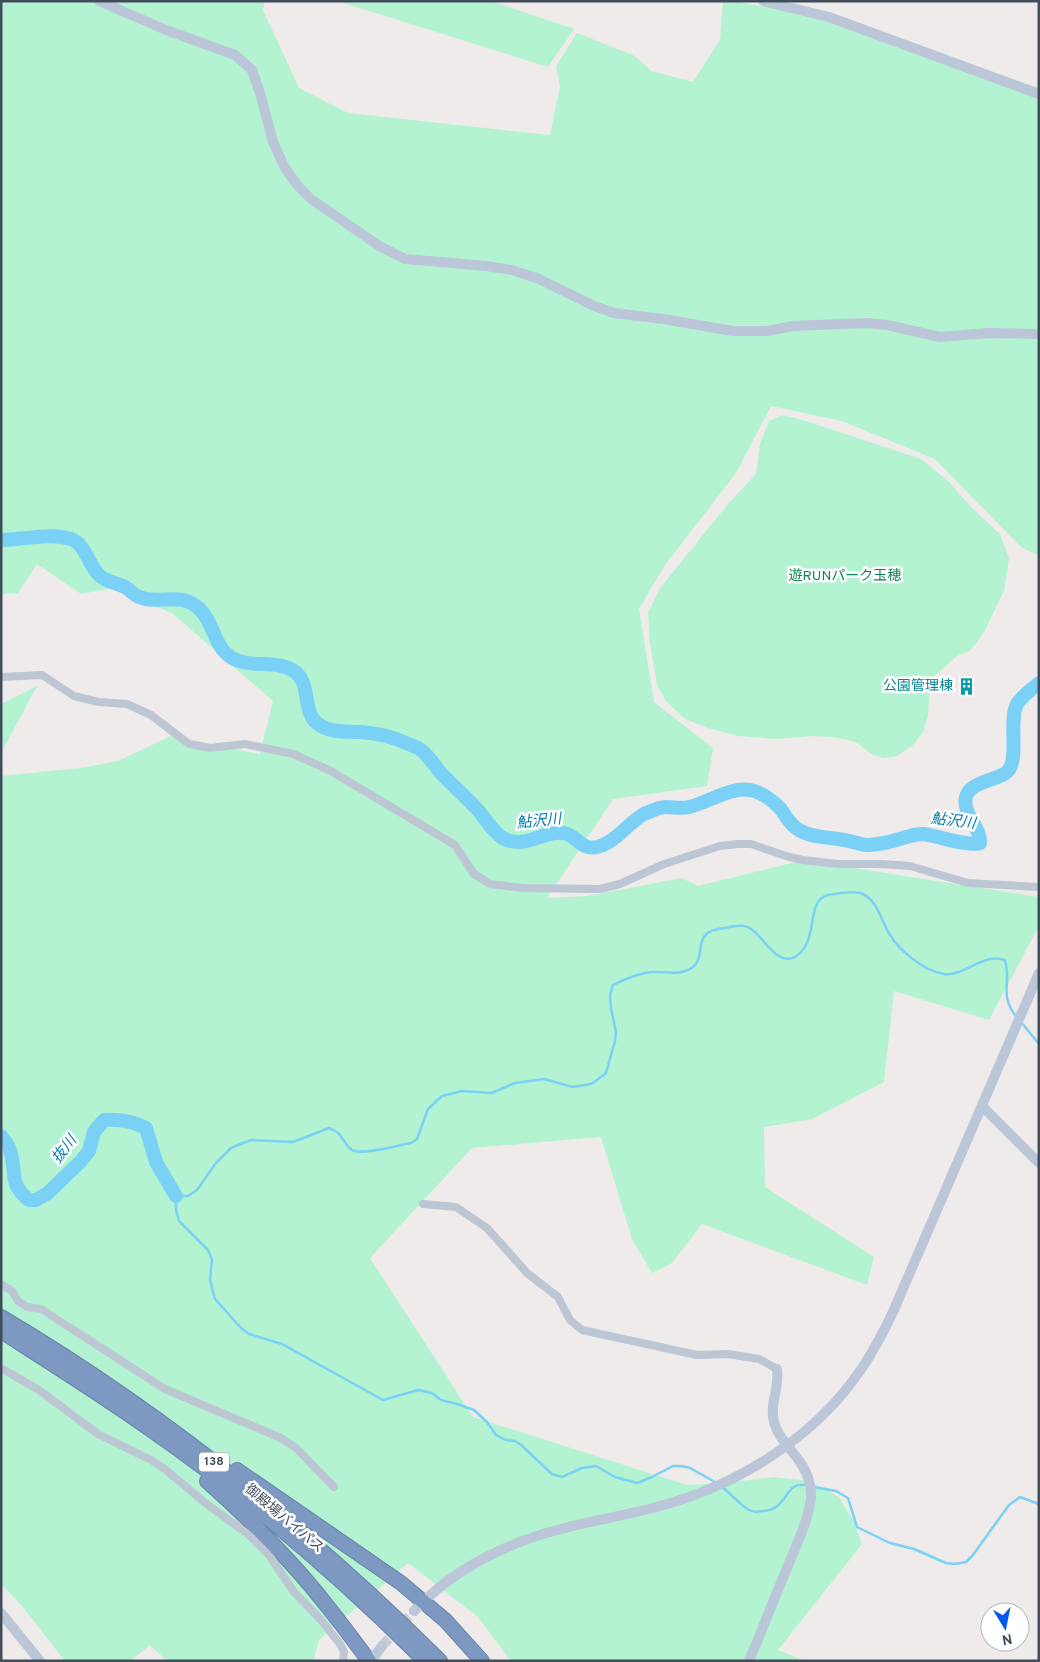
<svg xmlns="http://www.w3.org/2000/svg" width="1040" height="1662" font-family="Overpass,'Noto Sans JP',sans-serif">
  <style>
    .green { fill: #b3f3d2 }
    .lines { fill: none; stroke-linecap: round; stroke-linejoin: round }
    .stream { stroke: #7bd1f5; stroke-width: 2.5 }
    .river { stroke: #7bd1f5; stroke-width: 14 }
    .secondary-tunnel { stroke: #cccbce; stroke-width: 10; stroke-dasharray: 10 5; stroke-linecap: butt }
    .highway-casing { stroke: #6883ad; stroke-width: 16 }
    .street { stroke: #bdc6d3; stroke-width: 8 }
    .secondary { stroke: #bbc6d8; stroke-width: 10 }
    .highway { stroke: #7d98c1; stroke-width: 14 }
    .labels { text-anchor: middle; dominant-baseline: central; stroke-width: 5; stroke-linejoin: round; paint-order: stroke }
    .shield { fill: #fff; stroke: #7b828c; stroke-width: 1 }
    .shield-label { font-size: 12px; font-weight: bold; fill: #424d5b }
    .park-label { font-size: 14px; fill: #0c8352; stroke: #fff }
    .culture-label { font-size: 14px; fill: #0d838f; stroke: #fff; text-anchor: end }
    .street-label { font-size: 14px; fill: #424d5b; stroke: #fff }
    .water-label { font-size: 15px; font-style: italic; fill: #007bb0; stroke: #fff }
  </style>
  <rect width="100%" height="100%" fill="#efebeb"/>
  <path class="green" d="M1,1H265L263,10L299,88L348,113L550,135L560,86L556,66L577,33L635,56L651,71L693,82L720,40L723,1H731L829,17L1039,88V555L1022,548L935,459L842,421L771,406L736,473L665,565L639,609L654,702L713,748L707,786L613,799L547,898L587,896L682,878L698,886L803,860L1039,897V926L989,1020L894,991L884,1082L812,1119L764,1127L765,1187L874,1257L867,1285L702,1224L672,1263L652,1273L632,1239L601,1137L472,1148L370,1258L473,1417L687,1485L725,1483L774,1477L809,1481L839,1497L854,1522L862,1544L778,1650L804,1661H511L478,1617L408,1563L319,1640L313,1661H167L150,1645L130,1661H65L22,1606L1,1584V776L80,768L118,761L171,736L260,754L273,701L172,613L112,588L81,594L37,564L18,593L1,594Z
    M337,1H491L574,29L548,67Z
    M783,415L806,421L921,459L948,481L972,508L1000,534L1009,558L1004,591L983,634L970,651L957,656L930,680L928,716L923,732L913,745L897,756L884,758L873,755L856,742L833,737L813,736L776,739L738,736L708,728L685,719L666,701L657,685L650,643L648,613L660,588L728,504L756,474L760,444L769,421Z
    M37,686L1,753V704Z"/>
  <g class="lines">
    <path class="stream" d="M1021,1022L1039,1044
      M715,1482L690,1468L681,1466H673L652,1477L637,1483L615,1477L596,1466L582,1468L562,1477L552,1474L521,1445L515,1441L506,1440L496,1435L487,1422L474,1410L457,1404L441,1400L432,1393L418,1390L383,1400L282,1344L249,1334L241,1328L215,1299L210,1280L212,1259L208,1250L179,1221L176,1210V1196H188L197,1190L216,1163L231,1148L243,1143L251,1140L293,1142L329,1128C344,1133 342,1143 352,1150C361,1156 399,1145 411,1143L417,1139L428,1109L442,1096L462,1091L492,1093L515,1083L544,1079L573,1087L591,1084L597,1080L606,1073L615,1041L616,1032L611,1008L610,995L613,985C625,979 639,973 652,972C665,971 677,976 690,969C710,958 687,931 725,928C730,927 738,925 744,926C761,928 774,968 795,957C818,943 807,907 823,897C827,894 835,894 841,893C847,893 854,891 860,893C877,898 881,921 890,935C900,951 924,971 944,974C964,977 984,952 1005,960C1012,985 998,993 1017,1018
      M722,1487C731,1494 739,1504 749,1510C753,1512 757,1512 761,1511C766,1511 772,1510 776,1507C788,1499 788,1482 806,1485
      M814,1487L836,1491L848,1498L857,1527L890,1543L914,1549L946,1563L955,1564L966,1562L973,1555L1001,1516L1009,1505L1020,1497L1039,1504"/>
    <path class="river" d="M1,540C24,540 49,532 71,539C85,544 89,565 99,575C106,582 117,583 125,587C130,590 134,595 139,597C159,605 176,592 196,606C214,619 213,647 232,658C251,669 275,659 294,671C313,684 300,715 321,726C334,733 346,731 360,732C379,733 394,737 411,745C414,747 418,747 421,750C428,755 434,765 440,772C452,785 465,796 477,809C486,819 496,838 510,841C528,845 538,835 555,833C578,830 577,851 597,847C615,843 628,823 644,814C651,811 659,807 666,807C675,807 681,809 689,807C710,802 729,787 750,790C760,791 773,801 780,808C786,816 789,824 799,830C812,838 829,837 844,840C851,841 859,844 866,845C872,845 878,844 884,843C895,841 912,834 923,834C939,836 968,847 980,843C981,827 962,814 966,797C969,782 996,781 1007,772C1020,760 1008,721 1017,704C1022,696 1032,689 1039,683
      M1,1136C4,1140 8,1145 10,1150C17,1171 8,1184 29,1200H36L48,1193L81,1161L89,1151L94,1132L104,1120C120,1119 132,1121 146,1128L156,1162L176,1196"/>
    <path class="secondary-tunnel" d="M382,1646L414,1611"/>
    <defs>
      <path id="highway" d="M1,1317C161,1412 308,1530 440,1661
        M1,1331C51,1363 102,1395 150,1429C248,1497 340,1576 425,1661
        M237,1470L401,1583L445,1620L482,1661
        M207,1481C235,1506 262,1532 287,1559C317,1591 343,1626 369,1661"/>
    </defs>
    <use href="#highway" class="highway-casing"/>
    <path class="street" d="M1,677L42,675L74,696L99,702L127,704L151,715L189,744L210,748L245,744L293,754L329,770L455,845L474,874L490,884L523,888L600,889L620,884L664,864L720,846L738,844H751L786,856L803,860L839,864H882L910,866L968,883L1039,887
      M423,1204L456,1207L487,1228L527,1273L558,1297L570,1320L582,1330L697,1355L728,1354L759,1359L777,1369
      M1,1284L12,1291L18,1301L27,1307L41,1309L165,1389L281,1438L295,1447L334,1487
      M1,1368L39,1390L98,1434L153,1461L166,1470L204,1502L249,1535L269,1555L294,1592L321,1620L340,1644L344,1652L343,1661"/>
    <path class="secondary" d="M99,1L166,30L235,55L252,70L260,93L273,142L285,168L298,186L311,199L381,247L405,259L486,266L512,270L539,279L594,306L614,313L663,319L733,331H767L793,326L867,323L887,325L940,337L989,333L1039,334
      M763,1L829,17L1039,94
      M982,1106L1039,1163
      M414,1611C451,1571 504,1544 557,1530C590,1521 623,1516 656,1507C737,1486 815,1438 862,1368C874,1350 884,1331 893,1312L1039,973
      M1,1613L40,1661
      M371,1661L382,1646
      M749,1661C763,1628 776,1594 790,1561C797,1543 807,1524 810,1504C812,1496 811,1488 809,1481C803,1457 779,1443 774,1422C769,1405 780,1387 777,1369"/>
    <use href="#highway" class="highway"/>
  </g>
  <defs>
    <symbol id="building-bare" viewBox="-9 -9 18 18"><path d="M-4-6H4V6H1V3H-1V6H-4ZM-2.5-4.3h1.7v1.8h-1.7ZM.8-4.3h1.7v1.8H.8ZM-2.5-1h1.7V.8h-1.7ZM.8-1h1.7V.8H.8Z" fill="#0f9aa8" stroke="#fff" stroke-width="2.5" paint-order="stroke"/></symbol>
  </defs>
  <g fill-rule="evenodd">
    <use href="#building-bare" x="954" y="674" width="25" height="25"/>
  </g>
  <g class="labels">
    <rect class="shield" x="199" y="1452.5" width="30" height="19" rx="4"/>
    <g class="shield-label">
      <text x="214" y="1462">138</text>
    </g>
    <g class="park-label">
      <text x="845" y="576">遊RUNパーク玉穂</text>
    </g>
    <g class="culture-label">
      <text x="953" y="686">公園管理棟</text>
    </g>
    <g class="street-label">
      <text transform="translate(284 1519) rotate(40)">御殿場バイパス</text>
    </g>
    <g class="water-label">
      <text transform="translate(539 822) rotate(-6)">鮎沢川</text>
      <text transform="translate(953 822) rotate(7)">鮎沢川</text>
      <text transform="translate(65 1150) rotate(-52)">抜川</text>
    </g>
  </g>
  <rect width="1040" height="1662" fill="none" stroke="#424d5b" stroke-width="5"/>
  <g transform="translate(1005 1627) rotate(170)"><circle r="24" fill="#ffffff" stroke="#b3b8bd"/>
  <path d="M0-4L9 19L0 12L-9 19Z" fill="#0456f0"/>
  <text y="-8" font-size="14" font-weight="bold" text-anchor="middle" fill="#424d5b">N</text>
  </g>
</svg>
